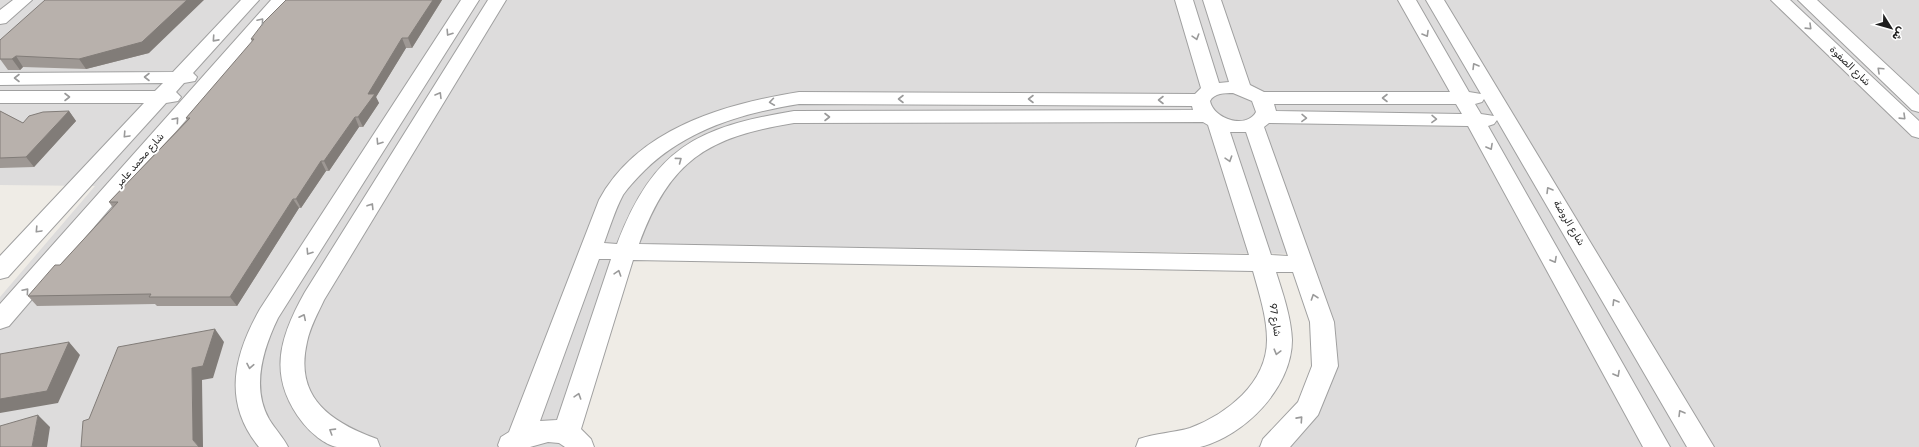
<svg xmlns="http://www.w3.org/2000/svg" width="1919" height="447" font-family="Rubik,Vazirmatn,sans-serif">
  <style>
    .residential { fill: #dddcdc }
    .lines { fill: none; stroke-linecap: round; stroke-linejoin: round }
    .minor-casing { stroke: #a0a0a0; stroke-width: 2 }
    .minor { fill: #fff; fill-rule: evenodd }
    .wall { fill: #9e9894 }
    .shaded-wall { fill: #817c78 }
    .building { fill: #b8b1ac; stroke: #817c78 }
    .oneway { stroke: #9a9a9a }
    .labels { text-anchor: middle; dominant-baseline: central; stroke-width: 4; stroke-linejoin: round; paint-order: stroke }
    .street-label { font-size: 10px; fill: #1f1f1f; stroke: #fff }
  </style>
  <rect width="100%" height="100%" fill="#efece6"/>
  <path class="residential" d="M0,0H1919V447H1257L1297,411L1317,367V321L1295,254L629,244L566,447H0V297L95,186L0,185Z"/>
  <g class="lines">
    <defs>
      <path id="minor" d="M13,0H32L6,23L0,24V10Z
        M241,0H259L193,73L197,77L195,81L184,83L176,92L181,97L178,101L166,103L8,277L0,279V256L144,103H0V91H155L163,83L0,85V73L173,72Z
        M271,0H289L9,326L0,329V304Z
        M461,0H479L278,318C263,349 251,387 269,419C275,429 283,437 288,447H259C222,402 234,355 260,309Z
        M488,0H506L324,300C318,313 310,327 307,342C294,398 331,422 377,439L380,447C367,447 351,447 337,447C325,445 310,432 303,423C267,377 279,338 305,292Z
        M1175,0H1193L1219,83L1229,82L1203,0H1221L1250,85L1264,92H1450L1398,0H1416L1469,92L1481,94L1426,0H1444L1714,447H1687L1497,120L1494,124L1488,126L1670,447H1643L1468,126L1269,123L1264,127L1334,322L1338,366L1318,415L1290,447H1260L1263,439L1298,402L1312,366L1310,322L1293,272H1276C1283,294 1291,317 1292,340C1292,388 1244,436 1200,447C1185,447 1152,447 1136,447L1139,439C1156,433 1173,433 1190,428C1227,414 1267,383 1267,340C1267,317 1259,293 1253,271L633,260L581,429L591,439L594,447H565L559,443L548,442L530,447H499L498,445L501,437L509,432L599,200C638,128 725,104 799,92L1195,94L1201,88ZM1233,93L1252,101L1256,112C1247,129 1214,120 1210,101C1214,93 1225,93 1233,93ZM1484,99L1494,116L1481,114L1475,104L1482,102ZM799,104L1192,106L1193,110L794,111C697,127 654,148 617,244L604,243C610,227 615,210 623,195C629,186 637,178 645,170C687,129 743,113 799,104ZM1274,104H1456L1462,114L1276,111ZM1203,122L1208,125L1249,255L639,244C670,160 707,137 794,123ZM1230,132H1246L1288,256L1271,255ZM599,259H611L557,420L540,421Z
        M1771,0H1790L1919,121V138L1912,136Z
        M1798,0H1817L1919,95V112L1912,110Z"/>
    </defs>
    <use href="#minor" class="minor-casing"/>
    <use href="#minor" class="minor"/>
  </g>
  <path class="wall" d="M286,0H442L412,48H406L376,97L379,103L363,127H359L329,171H326L301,208H299L237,306H157L155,304L37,306L28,296L60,265L113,208L109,202L187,120L186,118L252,42L251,39Z
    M0,40L149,53L86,69L23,67L20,70H8L0,59Z
    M0,111L23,123L69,111L76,121L34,167L0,168Z"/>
  <path class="shaded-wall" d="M187,0H204L149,53L86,69L79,59Z
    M433,0H442L412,48L408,38Z
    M402,38L406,48L376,97L379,103L363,127L358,117L368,94Z
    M16,56L23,67L20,70L12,59Z
    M69,111L76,121L34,167L26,157Z
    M355,117L359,127L329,171L324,161Z
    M321,161L326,171L301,208L296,199Z
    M293,199L299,208L237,306L230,297Z
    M215,329L224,342L213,378L202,380L203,447H199L193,440L192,368Z
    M69,342L80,355L58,403L0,413V399Z
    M38,415L50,427L47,447H32Z"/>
  <path class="building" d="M45,0H187L142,42L79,59L16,56L12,59H0V40Z
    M286,0H433L408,38H402L368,94H375L358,117H355L324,161H321L296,199H293L230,297H149L151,294L28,296L55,265H60L118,202H109L190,118H186L254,39H251L264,22Z
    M0,111L23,123L29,116L43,112L69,111L26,157L0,158Z
    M215,329L203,366L192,368L193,440L199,447H81L83,421L89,419L118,347Z
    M69,342L47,391L0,399V354Z
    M38,415L32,447H0V426Z"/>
  <defs><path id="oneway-chevron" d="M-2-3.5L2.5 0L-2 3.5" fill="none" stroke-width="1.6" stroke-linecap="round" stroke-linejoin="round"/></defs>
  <g class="oneway">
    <use href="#oneway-chevron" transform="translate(261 21) rotate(-50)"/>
    <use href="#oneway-chevron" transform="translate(1809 27) rotate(44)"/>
    <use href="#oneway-chevron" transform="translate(449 33) rotate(123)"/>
    <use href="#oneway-chevron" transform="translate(1426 34) rotate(60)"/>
    <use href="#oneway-chevron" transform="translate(1196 37) rotate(73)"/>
    <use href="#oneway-chevron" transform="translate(215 39) rotate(132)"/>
    <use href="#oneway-chevron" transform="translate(1475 66) rotate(-121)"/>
    <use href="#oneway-chevron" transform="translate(1880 70) rotate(-137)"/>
    <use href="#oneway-chevron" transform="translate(147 77) rotate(180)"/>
    <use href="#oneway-chevron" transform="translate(17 78) rotate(180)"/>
    <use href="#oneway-chevron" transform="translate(439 95) rotate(-59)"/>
    <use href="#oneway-chevron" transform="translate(67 97)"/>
    <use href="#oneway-chevron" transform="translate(1385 98) rotate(180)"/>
    <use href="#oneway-chevron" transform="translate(901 99) rotate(-180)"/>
    <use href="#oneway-chevron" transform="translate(1031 99) rotate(-180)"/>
    <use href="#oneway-chevron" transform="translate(1161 100) rotate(-180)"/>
    <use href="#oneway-chevron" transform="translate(772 102) rotate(172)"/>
    <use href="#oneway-chevron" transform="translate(827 117)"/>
    <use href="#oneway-chevron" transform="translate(1903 117) rotate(44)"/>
    <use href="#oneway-chevron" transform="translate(1304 118) rotate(1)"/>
    <use href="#oneway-chevron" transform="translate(1434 119) rotate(1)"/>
    <use href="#oneway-chevron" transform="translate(176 120) rotate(-49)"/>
    <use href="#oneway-chevron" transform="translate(126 135) rotate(133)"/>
    <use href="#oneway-chevron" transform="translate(379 142) rotate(123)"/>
    <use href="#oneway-chevron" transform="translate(1490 147) rotate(61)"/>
    <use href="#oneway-chevron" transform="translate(1229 159) rotate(72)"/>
    <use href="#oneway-chevron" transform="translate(679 160) rotate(-37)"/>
    <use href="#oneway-chevron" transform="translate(1549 190) rotate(-121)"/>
    <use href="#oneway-chevron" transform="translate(371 206) rotate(-58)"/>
    <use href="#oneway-chevron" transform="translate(38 230) rotate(133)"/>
    <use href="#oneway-chevron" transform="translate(309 252) rotate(123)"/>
    <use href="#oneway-chevron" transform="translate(1554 260) rotate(61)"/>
    <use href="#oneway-chevron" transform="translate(618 273) rotate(-72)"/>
    <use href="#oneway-chevron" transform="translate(26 291) rotate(-49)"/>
    <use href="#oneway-chevron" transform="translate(1314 297) rotate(-109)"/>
    <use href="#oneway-chevron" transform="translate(1615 302) rotate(-121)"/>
    <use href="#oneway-chevron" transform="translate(303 317) rotate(-64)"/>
    <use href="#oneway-chevron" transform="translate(1277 352) rotate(105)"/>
    <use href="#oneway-chevron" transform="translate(250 366) rotate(101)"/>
    <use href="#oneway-chevron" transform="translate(1617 374) rotate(61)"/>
    <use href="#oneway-chevron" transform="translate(578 396) rotate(-72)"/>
    <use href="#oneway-chevron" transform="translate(1681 413) rotate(-121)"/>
    <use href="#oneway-chevron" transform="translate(1300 419) rotate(-48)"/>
    <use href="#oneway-chevron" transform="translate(332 431) rotate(-148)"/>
  </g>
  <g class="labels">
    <g class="street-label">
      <text transform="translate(1850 66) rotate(44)">شارع الصفوة</text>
      <text transform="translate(140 160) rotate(-49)">شارع محمد عامر</text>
      <text transform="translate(1569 223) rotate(59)">شارع الروضة</text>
      <text transform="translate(1275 320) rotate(81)">شارع 97</text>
    </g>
  </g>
  <g transform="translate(1891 28) rotate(127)" stroke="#ffffff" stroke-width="3" paint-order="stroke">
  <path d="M0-3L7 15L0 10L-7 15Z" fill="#1f1f1f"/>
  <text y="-6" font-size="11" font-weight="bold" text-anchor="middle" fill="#1f1f1f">ش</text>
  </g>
</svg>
